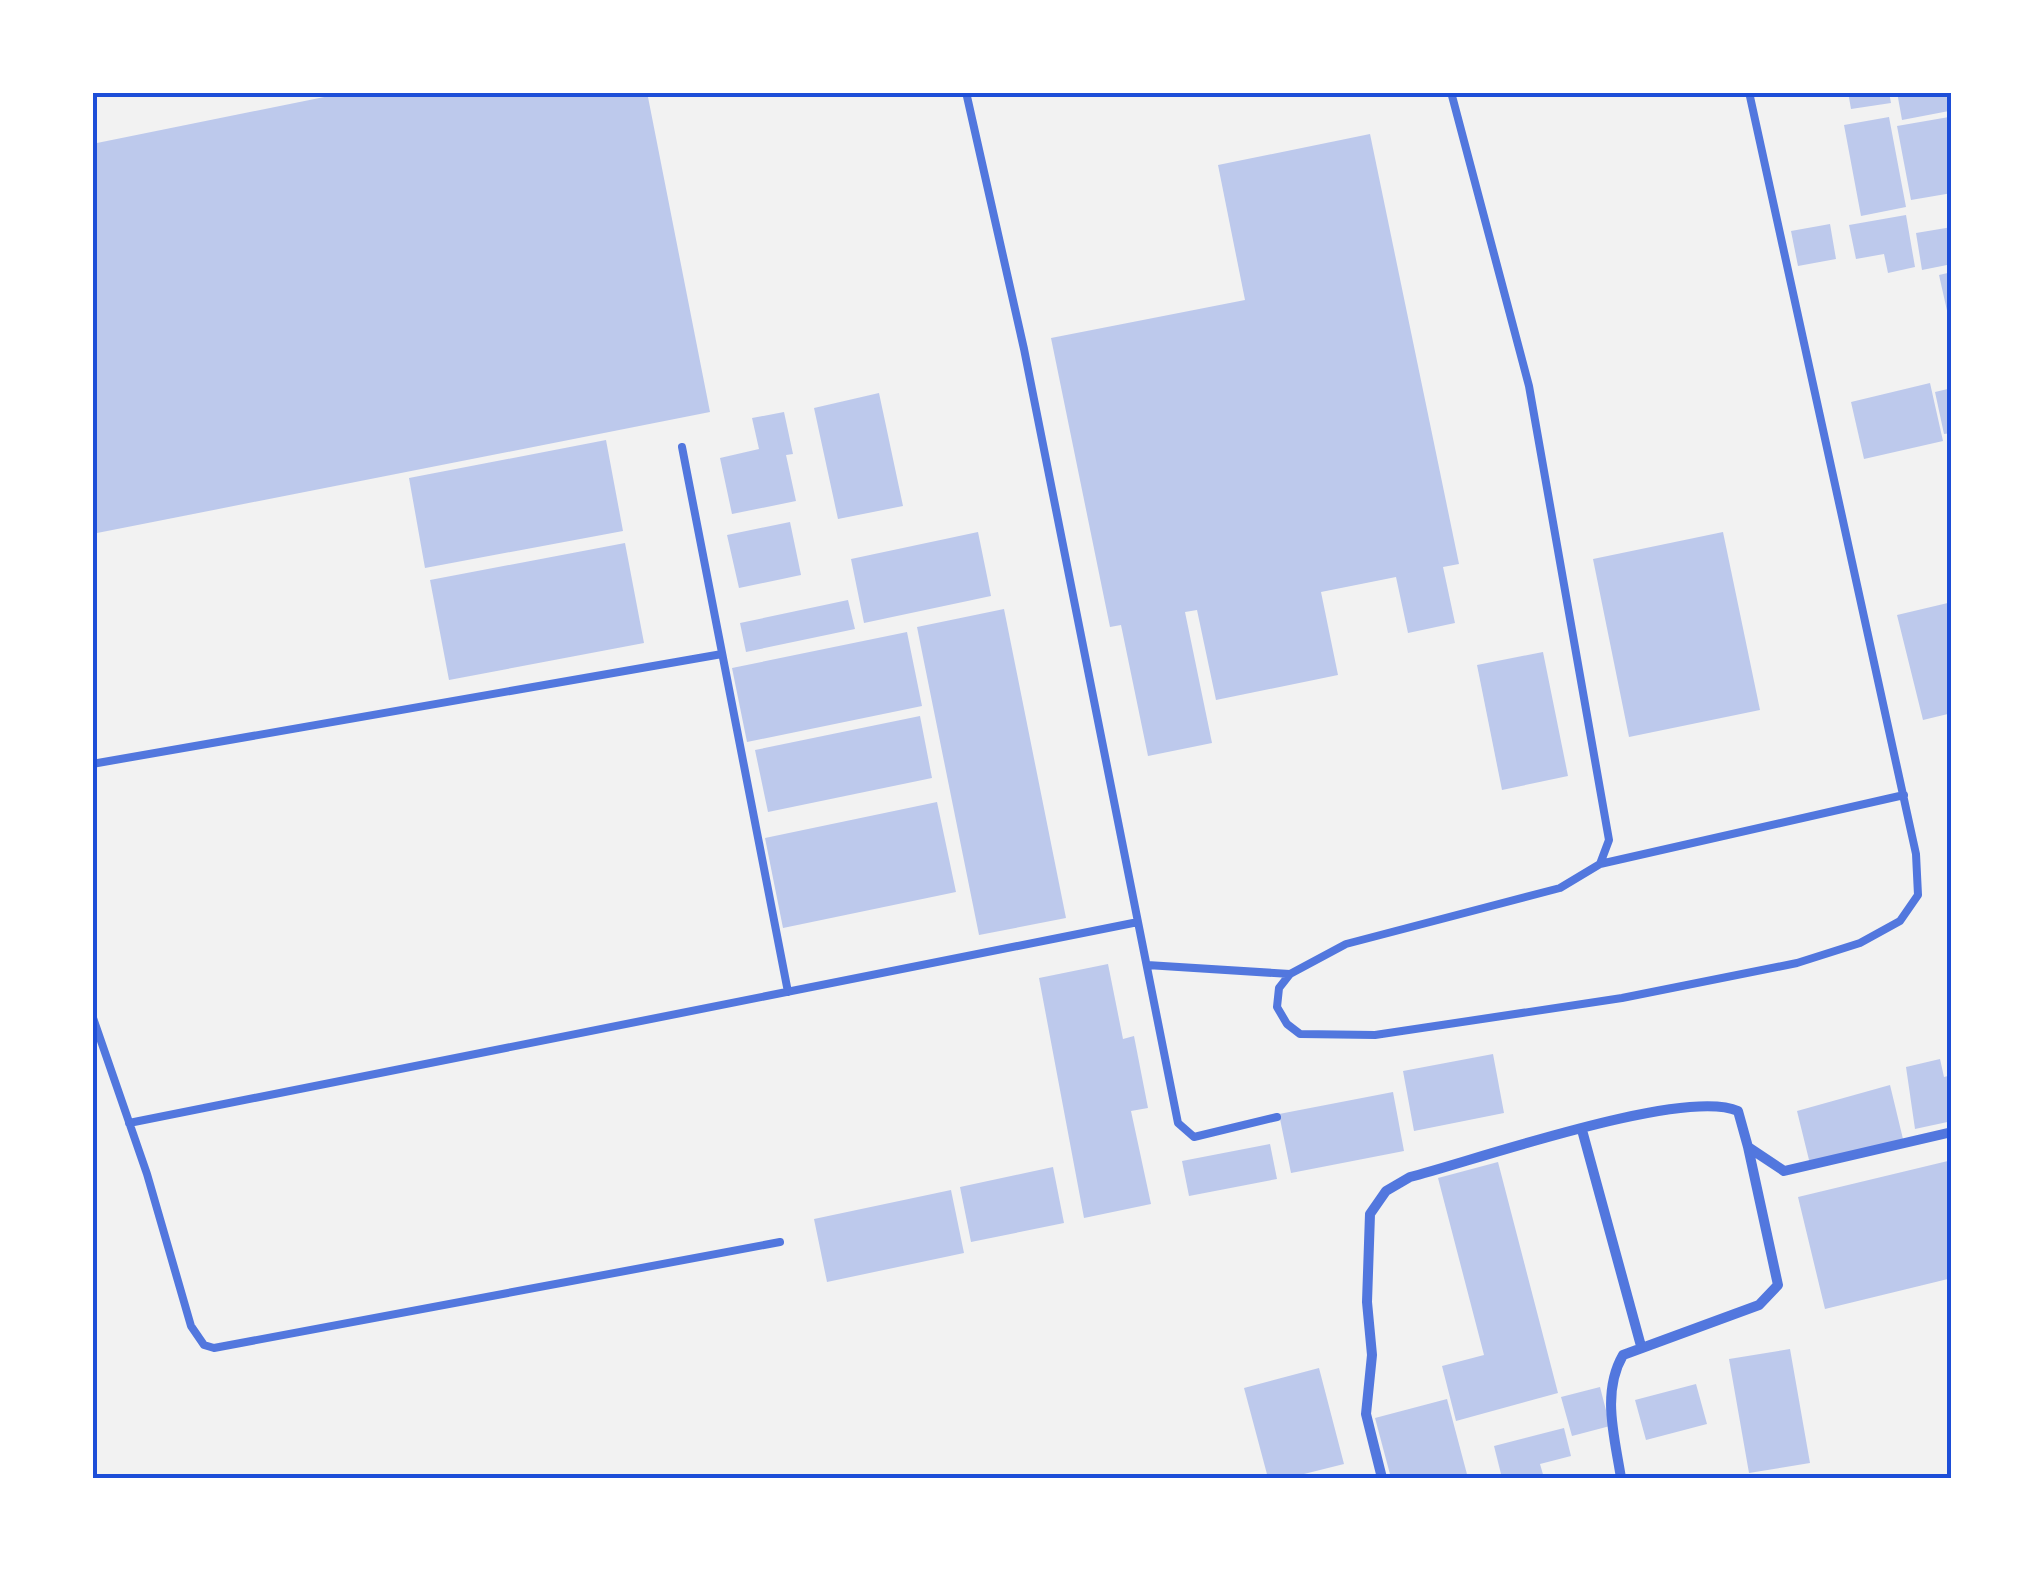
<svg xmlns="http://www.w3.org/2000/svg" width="2044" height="1571" font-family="'Noto Sans',sans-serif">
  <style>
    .building { fill: #bdc9ec }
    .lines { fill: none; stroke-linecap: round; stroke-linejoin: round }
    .service { stroke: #5277de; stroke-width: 8 }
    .minor { stroke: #5277de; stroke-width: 10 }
    .neatline { fill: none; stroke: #1d4ed8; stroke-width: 4 }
  </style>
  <rect width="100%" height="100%" fill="#f2f2f2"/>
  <path class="building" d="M349,92H647L710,412L92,534V144Z
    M1848,92H1889L1891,103L1851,109Z
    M1897,92H1946L1949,111L1902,120Z
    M1889,117L1906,207L1861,216L1844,125Z
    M1949,117L1952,193L1911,200L1897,126Z
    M1370,134L1459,564L1443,567L1455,623L1408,633L1396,577L1321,592L1338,675L1216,700L1197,610L1185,612L1212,743L1148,756L1121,625L1110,627L1051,338L1245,300L1218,165Z
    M1906,215L1915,267L1888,273L1884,254L1856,259L1849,225Z
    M1830,224L1836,259L1798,266L1791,231Z
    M1952,227V264L1922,270L1916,233Z
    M1952,272V323L1950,324L1939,275Z
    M1930,383L1943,441L1864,459L1851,402Z
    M1952,388V433L1944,434L1935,392Z
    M879,393L903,506L838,519L814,408Z
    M784,412L793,454L786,455L796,501L732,514L720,458L759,449L752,418Z
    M606,440L623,531L425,568L409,478Z
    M790,522L801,575L739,588L727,535Z
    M978,532L991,596L864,623L851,559Z
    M1723,532L1760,710L1629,737L1593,559Z
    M625,543L644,643L449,680L430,580Z
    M848,600L855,629L746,652L740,623Z
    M1952,602V713L1923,720L1897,615Z
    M1004,609L1066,918L979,935L917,627Z
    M907,632L922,706L747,742L732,668Z
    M1543,652L1568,776L1502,790L1477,665Z
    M920,716L932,778L768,812L755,750Z
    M937,802L956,892L783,928L765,838Z
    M1108,964L1123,1039L1134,1036L1148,1108L1131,1111L1151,1204L1084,1218L1039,978Z
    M1493,1054L1504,1113L1414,1131L1403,1071Z
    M1940,1059L1944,1077L1952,1075V1121L1915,1129L1906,1067Z
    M1890,1085L1903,1139L1810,1164L1797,1111Z
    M1393,1092L1404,1151L1291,1173L1279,1114Z
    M1270,1144L1277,1179L1189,1196L1182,1161Z
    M1952,1160V1278L1825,1309L1798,1197Z
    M1498,1162L1558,1393L1456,1421L1442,1366L1484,1355L1438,1178Z
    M1053,1167L1064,1223L971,1242L960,1187Z
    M951,1190L964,1253L827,1282L814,1219Z
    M1790,1349L1810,1463L1749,1473L1729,1359Z
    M1319,1368L1344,1464L1288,1478H1268L1244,1388Z
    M1696,1384L1707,1424L1646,1440L1635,1400Z
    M1600,1387L1610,1426L1572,1436L1561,1397Z
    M1447,1399L1468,1478H1391L1375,1418Z
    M1564,1428L1571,1456L1540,1464L1544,1478L1501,1474L1494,1446Z"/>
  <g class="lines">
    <path class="service" d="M966,92L1024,349L1178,1123L1194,1137L1277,1117
      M1451,92L1529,386L1609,840L1600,864L1560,888L1346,944L1290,974L1279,988L1277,1007L1287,1024L1300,1034L1375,1035L1622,998L1797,963L1860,943L1900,921L1918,895L1916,854L1749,92
      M682,447L788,992
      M92,764L722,654
      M1600,864L1904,795
      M1147,965L1290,974
      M92,1015L147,1174L191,1326L204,1345L214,1348L780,1242
      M129,1123L1138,922"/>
    <path class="minor" d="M1582,1130L1641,1346
      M1382,1478L1366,1414L1372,1355L1367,1302L1370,1214L1386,1191L1410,1177C1476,1160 1684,1087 1738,1111L1748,1147L1784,1171L1952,1132
      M1621,1478C1615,1438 1601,1393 1623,1355L1759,1305L1778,1285L1748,1147"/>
  </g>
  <rect width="2044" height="1571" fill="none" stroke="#ffffff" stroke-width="190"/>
  <rect x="95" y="95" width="1854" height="1381" class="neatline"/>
</svg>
